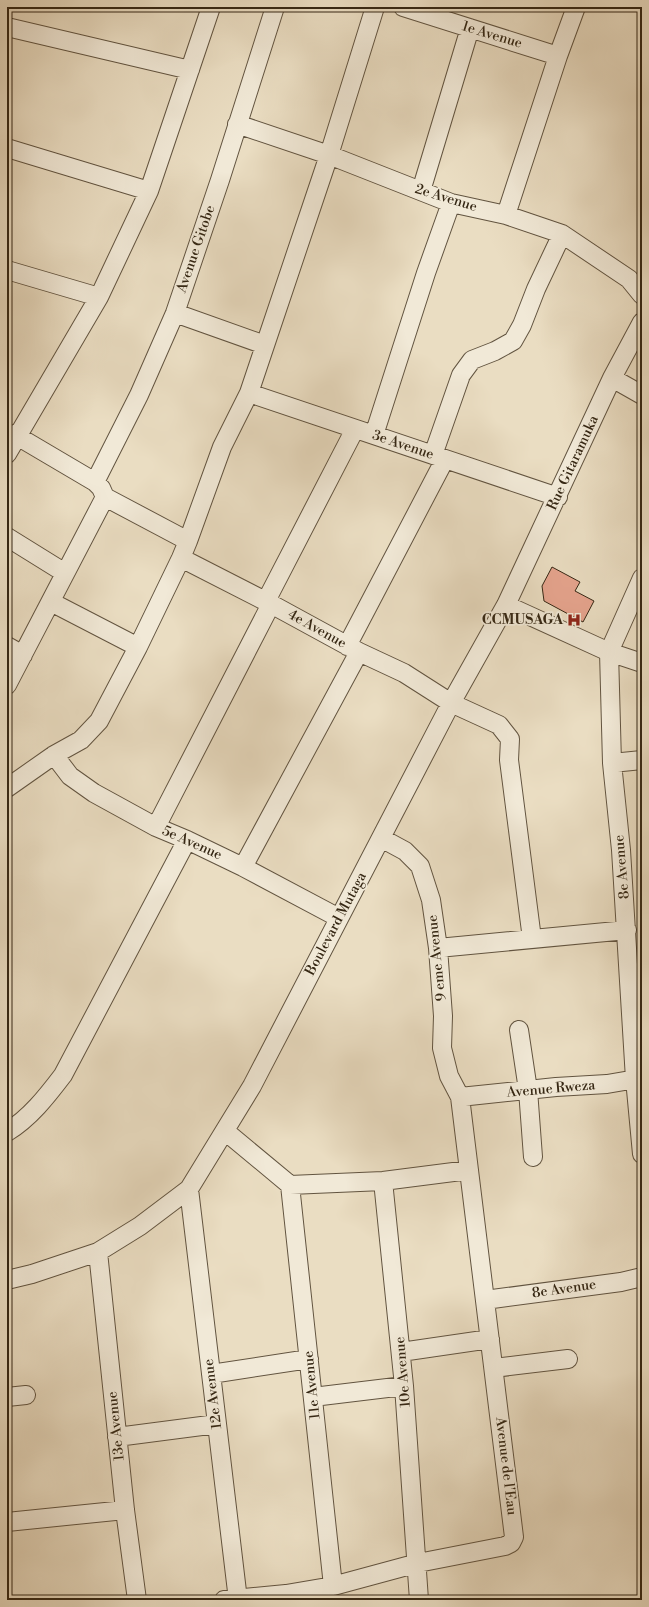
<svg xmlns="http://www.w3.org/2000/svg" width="649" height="1607" font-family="'Libre Bodoni',serif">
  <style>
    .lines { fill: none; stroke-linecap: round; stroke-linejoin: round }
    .stream { stroke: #717f78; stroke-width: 4 }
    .building { fill: #e6a48e; stroke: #352714 }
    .minor-casing { stroke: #625440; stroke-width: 20 }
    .minor { stroke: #f1e9d7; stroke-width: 18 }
    .labels { text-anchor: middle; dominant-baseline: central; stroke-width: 3.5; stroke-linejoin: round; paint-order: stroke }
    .street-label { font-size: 14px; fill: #352714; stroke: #f1e9d7 }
    .poi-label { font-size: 14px; font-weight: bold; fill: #352714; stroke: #f1e9d7; text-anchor: end }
  </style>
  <rect width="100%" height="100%" fill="#eaddc2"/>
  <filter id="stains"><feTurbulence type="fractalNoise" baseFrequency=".005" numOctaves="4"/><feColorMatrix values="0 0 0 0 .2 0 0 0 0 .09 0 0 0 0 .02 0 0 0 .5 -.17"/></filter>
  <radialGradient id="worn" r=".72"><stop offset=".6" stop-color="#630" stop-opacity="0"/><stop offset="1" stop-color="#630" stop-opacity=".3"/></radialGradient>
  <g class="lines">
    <path class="stream" d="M641,1600L642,1599"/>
  </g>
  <path class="building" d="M552,567L580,582L575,591L594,601L583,622L544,601L542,586Z"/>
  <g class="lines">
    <defs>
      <path id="minor" d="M403,7L558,56
        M7,27L190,70
        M237,124L329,155L451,203L506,215L562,234L629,279L642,295
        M7,148L149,191
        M421,191L470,28
        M506,215L558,56L576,7
        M7,270L99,297
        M175,313L265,345
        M612,378L642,395
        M249,393L558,497
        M7,433L17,436L95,482L101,488L105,497L7,685
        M374,435L426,273L451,203
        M7,454L99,297L149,191L211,7
        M433,455L461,375L472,360L495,351L513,341L522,325L536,289L562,234
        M95,482L139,395L175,313L220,180L275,7
        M105,497L188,541
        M7,537L65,573
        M181,558L271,604L359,652L404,673L451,703L499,725L510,739L509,760L532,939
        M642,578L609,652L612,763L621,850L635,1079L642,1154
        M266,601L355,429
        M51,602L138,647
        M506,605L609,652L642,663
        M7,646L23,655
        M347,646L445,459
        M54,755L70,776L94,793L156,827L187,840L243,867L339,918
        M612,763L642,760
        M7,788L54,755L81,740L99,721L138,647L181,558L188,541L222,447L249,393L329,155L375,7
        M156,827L271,604
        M243,867L359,652
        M438,948L627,930
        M519,1030L528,1090L533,1157
        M460,1097L556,1087L607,1084L642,1078
        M225,1131L290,1185L383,1181L469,1170
        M7,1132C30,1118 47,1096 63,1075L187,840
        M383,1181L404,1386L419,1600
        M290,1185L333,1586
        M189,1189L238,1600
        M98,1252L125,1510L137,1600
        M7,1280L32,1274L98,1252L140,1226L189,1189L252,1086L451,703L506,605L612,378L642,322
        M485,1300L621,1282L642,1277
        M401,1352L490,1339
        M494,1368L568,1359
        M211,1374L309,1359
        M7,1397L26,1395
        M313,1397L404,1386
        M117,1437L217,1424
        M7,1522L125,1510
        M224,1600L286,1594L333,1586L418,1563L505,1546L511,1543L514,1537L460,1097L449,1076L442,1048L443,1016L438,948L431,900L420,866L405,851L381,838"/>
    </defs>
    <use href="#minor" class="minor-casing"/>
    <use href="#minor" class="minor"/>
  </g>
  <defs>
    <symbol id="hospital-bare" viewBox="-9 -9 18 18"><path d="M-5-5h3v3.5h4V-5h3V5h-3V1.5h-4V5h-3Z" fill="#8f2418" stroke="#f1e9d7" stroke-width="2.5" paint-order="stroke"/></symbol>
  </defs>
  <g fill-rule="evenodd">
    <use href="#hospital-bare" x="564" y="610" width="20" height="20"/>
  </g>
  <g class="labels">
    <g class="street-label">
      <text transform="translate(492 35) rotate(17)">1e Avenue</text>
      <text transform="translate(446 198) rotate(17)">2e Avenue</text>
      <text transform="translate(196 249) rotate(-71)">Avenue Gitobe</text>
      <text transform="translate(403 445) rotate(19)">3e Avenue</text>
      <text transform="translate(573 463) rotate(-65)">Rue Gitaramuka</text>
      <text transform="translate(317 629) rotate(29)">4e Avenue</text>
      <text transform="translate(192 843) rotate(24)">5e Avenue</text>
      <text transform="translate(622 867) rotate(-95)">8e Avenue</text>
      <text transform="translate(336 924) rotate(-62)">Boulevard Mutaga</text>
      <text transform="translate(437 958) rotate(-96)">9 eme Avenue</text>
      <text transform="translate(551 1089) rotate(-5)">Avenue Rweza</text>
      <text transform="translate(564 1289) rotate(-8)">8e Avenue</text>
      <text transform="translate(403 1372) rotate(-95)">10e Avenue</text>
      <text transform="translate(312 1385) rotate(-96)">11e Avenue</text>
      <text transform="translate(213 1394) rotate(-97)">12e Avenue</text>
      <text transform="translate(116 1426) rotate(-96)">13e Avenue</text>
      <text transform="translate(506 1466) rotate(83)">Avenue de l'Eau</text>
    </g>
    <g class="poi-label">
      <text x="563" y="620">CCMUSAGA</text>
    </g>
  </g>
  <rect width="649" height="1607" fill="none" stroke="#eaddc2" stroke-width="24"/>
  <rect x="8" y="8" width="633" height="1591" fill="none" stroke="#352714" stroke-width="2"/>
  <rect x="12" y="12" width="625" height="1583" fill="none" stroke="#352714"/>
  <rect width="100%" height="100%" filter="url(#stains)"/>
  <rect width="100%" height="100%" fill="url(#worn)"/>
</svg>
